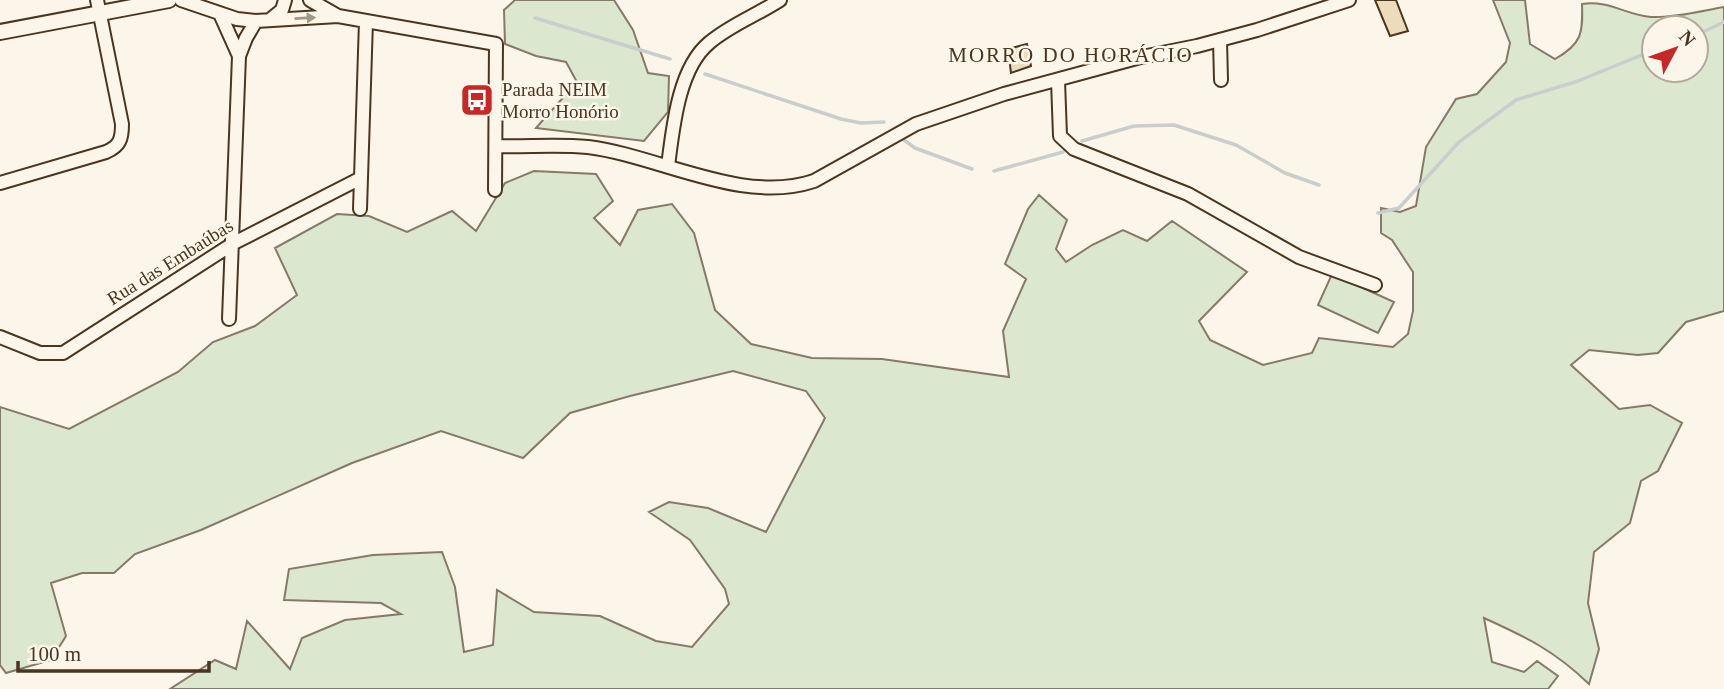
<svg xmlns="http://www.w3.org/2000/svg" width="1724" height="689" font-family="'Times New Roman',serif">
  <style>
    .green { fill: #dce7d0; stroke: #887966; stroke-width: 2; fill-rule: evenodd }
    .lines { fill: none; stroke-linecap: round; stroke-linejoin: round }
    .stream { stroke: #c9cecd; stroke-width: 3.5 }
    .building { fill: #ecdcbc; stroke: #4a3520; stroke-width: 2 }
    .minor-casing { stroke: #4a3520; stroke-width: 16 }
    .tertiary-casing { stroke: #4a3520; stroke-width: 18 }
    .minor { stroke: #fbf6e9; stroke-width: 12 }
    .tertiary { stroke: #fbf6e9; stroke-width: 14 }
    .oneway { fill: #a29684 }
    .labels { text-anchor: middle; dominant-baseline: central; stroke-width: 5; stroke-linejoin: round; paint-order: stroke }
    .poi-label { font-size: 19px; fill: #4a3520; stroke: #fbf6e9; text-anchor: start }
    .street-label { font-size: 19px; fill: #4a3520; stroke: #fbf6e9 }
    .neighbourhood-label { font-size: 21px; letter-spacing: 2px; fill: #4a3520; stroke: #fbf6e9 }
  </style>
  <rect width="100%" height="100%" fill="#fbf6e9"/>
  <path class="green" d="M515,0H614L633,30L648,73L669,76L668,112L644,141L536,128L577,82L566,62L536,56L505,44L504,10Z
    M1493,0H1525L1530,44L1555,59C1582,44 1583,33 1582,4C1609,0 1626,15 1651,17C1675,18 1701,11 1724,7V311L1686,322L1658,353L1638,355L1589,350L1571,365L1619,409L1650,405L1682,423L1658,471L1641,481L1630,523L1594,552L1588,603L1599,649L1589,684C1555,651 1526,637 1484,618L1492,662L1524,672L1537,661L1558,676L1548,689H170L215,660L236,669L247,621L290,669L302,638L345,620L401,614L381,603L284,600L289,569L373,555L442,552L455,587L464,652L493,645L497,590L534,612L600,616L656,641L692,647L729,604L725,589L690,540L649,512L669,502L708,508L766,532L825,418L806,391L733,371L630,396L570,413L523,458L441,431L352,463L201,530L135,554L114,573H82L51,583L66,636L51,660L6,673L0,665V407L69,429L178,372L213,342L255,326L297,295L275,248L337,214L369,216L407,232L452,211L476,231L505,183L534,171L596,174L613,201L594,218L620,245L638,210L672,204L694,233L715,310L751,344L812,358L882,359L1009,377L1003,331L1026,279L1005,264L1028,209L1039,195L1067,220L1056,249L1066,262L1092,245L1123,230L1147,241L1172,221L1247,272L1199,321L1210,340L1263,365L1312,353L1319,338L1393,347L1408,334L1413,311V272L1392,240L1381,233V208L1400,212L1416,206L1426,147L1456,99L1477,94L1506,62L1510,43ZM1654,28H1696V70H1654Z
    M1332,274L1394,302L1378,333L1318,305Z"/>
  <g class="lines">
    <path class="stream" d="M535,18L670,59
      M1696,35L1724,22
      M705,74L841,119L861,123L884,122
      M904,140L915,148L972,169
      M1082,141L1134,126L1174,125L1236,145L1285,173L1319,185
      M994,171L1063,152
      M1378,213L1399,208L1459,142L1516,100L1578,81L1654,50"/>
  </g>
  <path class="building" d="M1375,0H1396L1408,31L1390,36Z
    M1027,44L1031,66L1011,73L1008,49Z"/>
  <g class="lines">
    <defs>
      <path id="minor" d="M181,0L237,19L256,21L338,16L496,44L495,190
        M310,0L338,16
        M221,16L239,56L229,319
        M271,19L282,10L285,0
        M1220,40L1221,80
        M239,56L246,38L256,21
        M1058,81L1060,136L1074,149L1188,194L1299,257L1375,285
        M496,146C526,147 558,144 588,147C660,156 742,205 814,181L916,124L1004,94L1137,58L1197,46L1257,30L1349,0
        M668,166C673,128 678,69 709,43C730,25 757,15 780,0
        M0,183L106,152C120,146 122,139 122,124L97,0
        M360,209L366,21
        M0,337L40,353H63L234,243L359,179"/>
      <path id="tertiary" d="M0,32L169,0"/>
    </defs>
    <use href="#minor" class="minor-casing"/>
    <use href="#tertiary" class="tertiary-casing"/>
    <use href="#minor" class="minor"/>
    <use href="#tertiary" class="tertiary"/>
  </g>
  <defs><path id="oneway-solid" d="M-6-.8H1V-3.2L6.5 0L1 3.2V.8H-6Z" transform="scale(1.75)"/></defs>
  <use class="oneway" href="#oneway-solid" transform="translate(305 18) rotate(-3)"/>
  <defs>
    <symbol id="bus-square" viewBox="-11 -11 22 22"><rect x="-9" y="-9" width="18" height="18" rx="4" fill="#c62828" stroke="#fbf6e9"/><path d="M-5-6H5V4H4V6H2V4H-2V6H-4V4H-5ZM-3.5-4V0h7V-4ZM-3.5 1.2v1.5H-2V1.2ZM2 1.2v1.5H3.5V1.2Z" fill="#fff"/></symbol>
  </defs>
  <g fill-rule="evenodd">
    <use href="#bus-square" x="458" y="81" width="38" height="38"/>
  </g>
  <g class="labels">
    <g class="poi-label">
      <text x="502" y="89">Parada NEIM<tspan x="502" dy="22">Morro Honório</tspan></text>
    </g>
    <g class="street-label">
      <text transform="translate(170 262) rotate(-32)">Rua das Embaúbas</text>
    </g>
    <g class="neighbourhood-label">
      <text x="1071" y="55">MORRO DO HORÁCIO</text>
    </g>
  </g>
  <g transform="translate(1675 49) rotate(49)"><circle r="33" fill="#fbf6e9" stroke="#b4a999" stroke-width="2"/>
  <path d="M0-5L12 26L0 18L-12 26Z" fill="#c62828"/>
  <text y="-10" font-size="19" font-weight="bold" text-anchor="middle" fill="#4a3520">N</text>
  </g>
  <path d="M18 661v10h191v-10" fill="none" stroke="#4a3520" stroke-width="3.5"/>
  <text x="28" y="661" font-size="21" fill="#4a3520" stroke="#fbf6e9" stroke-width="5" paint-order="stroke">100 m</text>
</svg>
